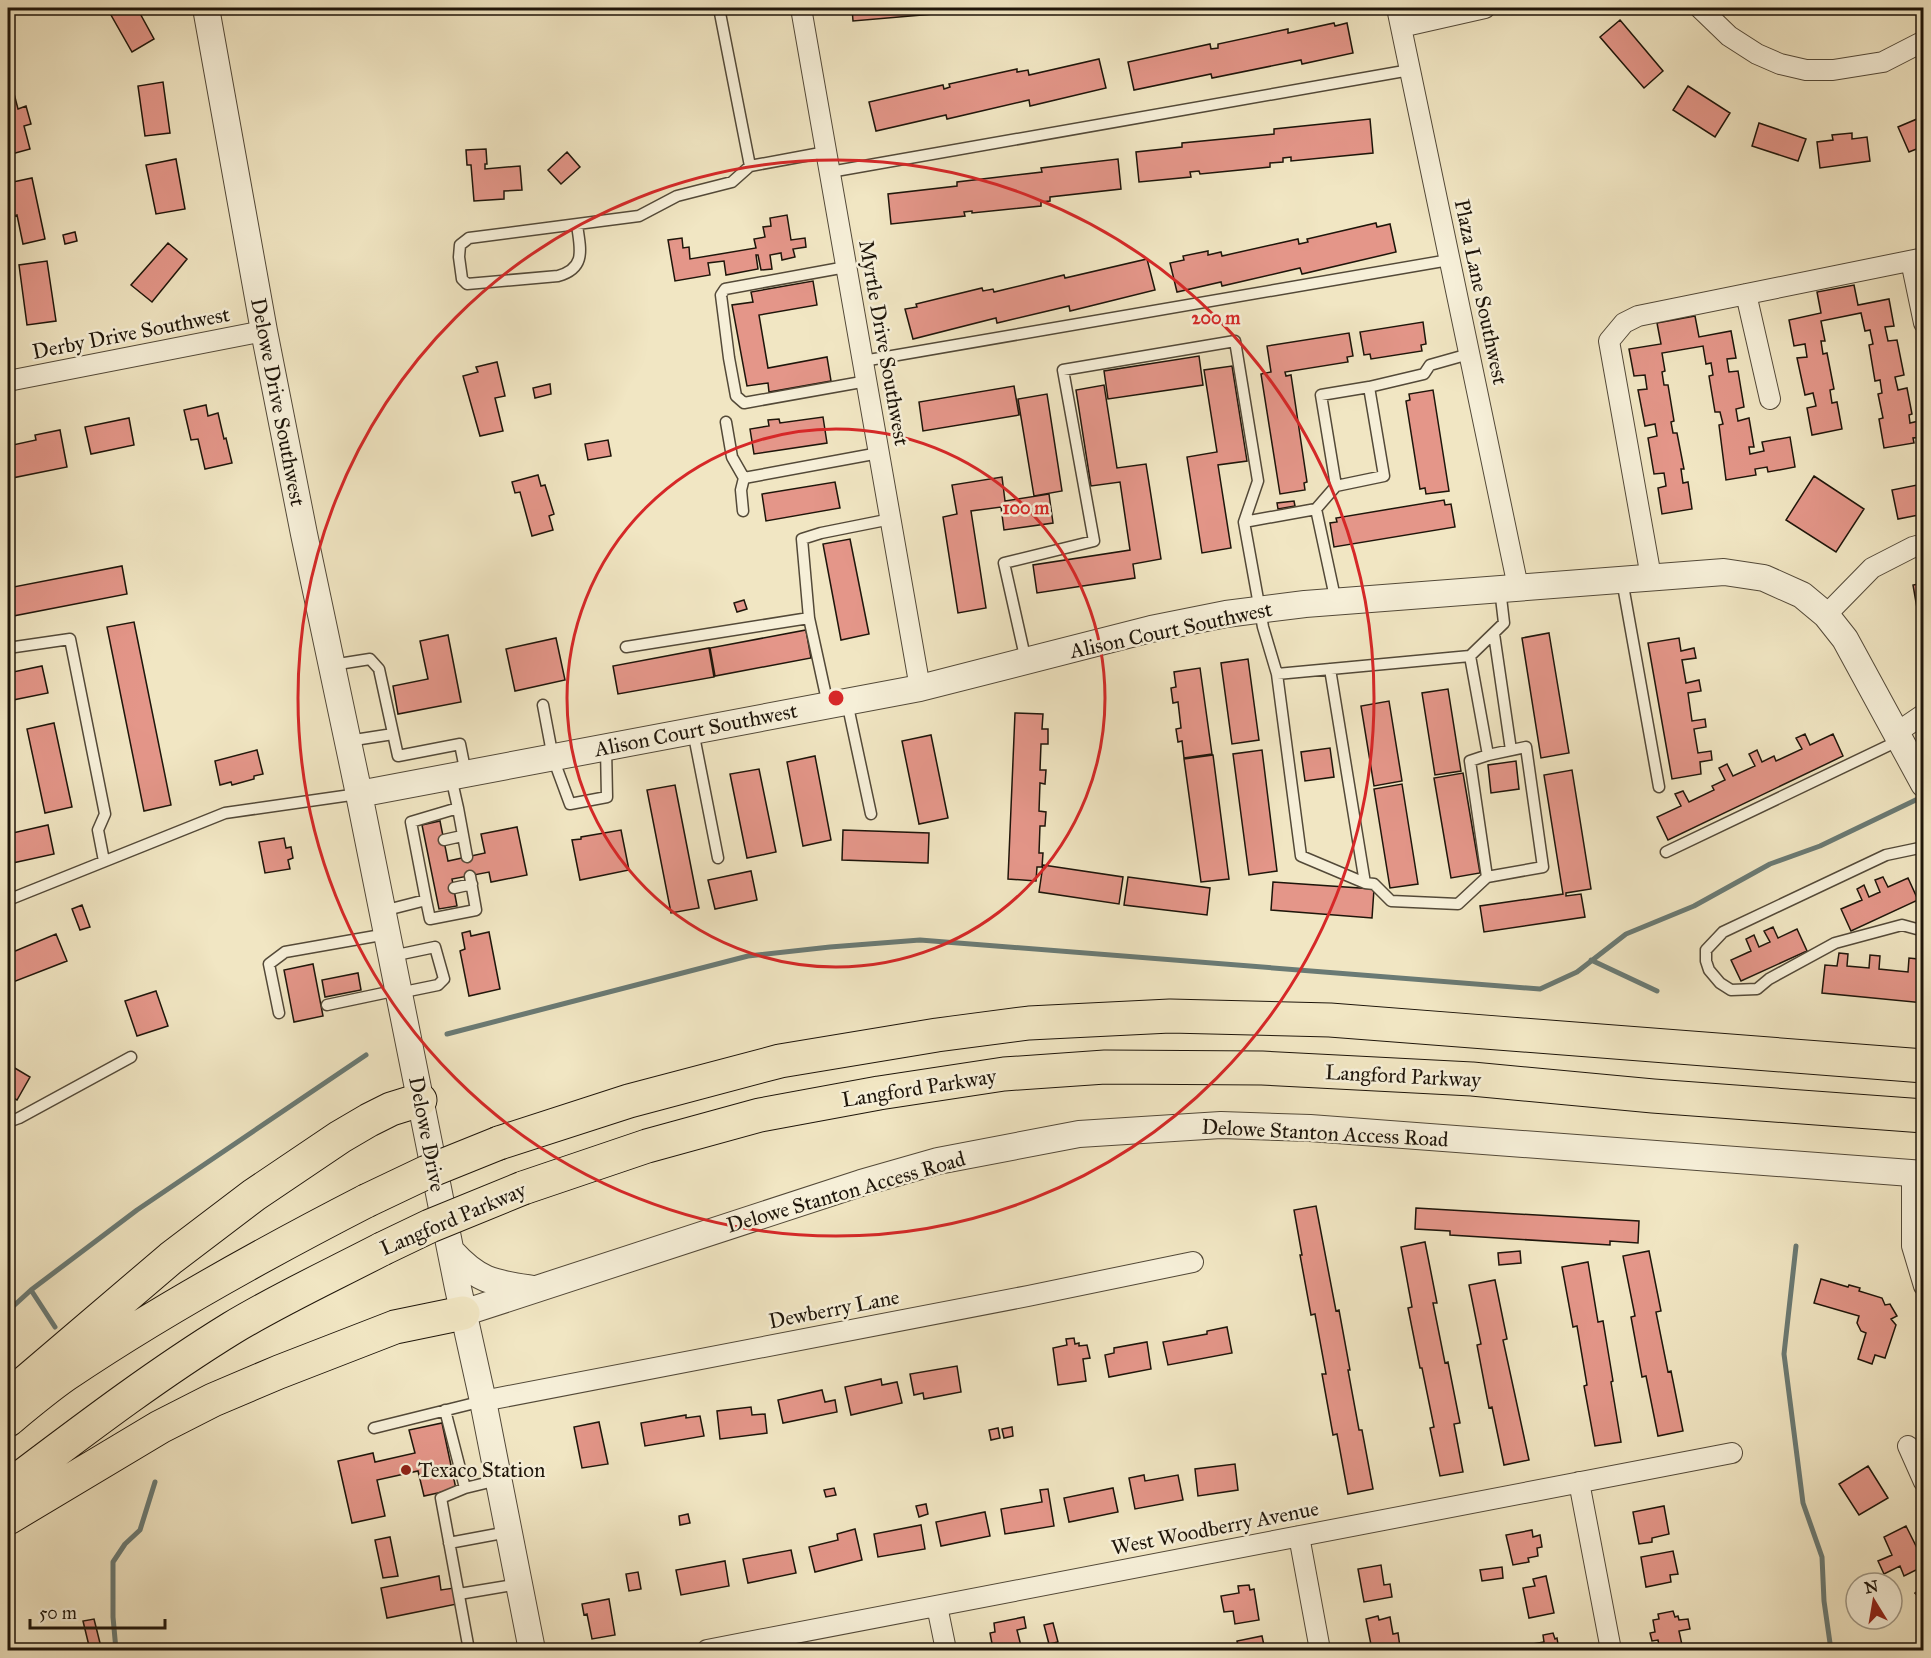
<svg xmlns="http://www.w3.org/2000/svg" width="1931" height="1658" font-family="'IM FELL Great Primer',serif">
<rect width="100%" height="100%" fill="#f1e6c3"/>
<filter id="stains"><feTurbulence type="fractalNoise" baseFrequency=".00333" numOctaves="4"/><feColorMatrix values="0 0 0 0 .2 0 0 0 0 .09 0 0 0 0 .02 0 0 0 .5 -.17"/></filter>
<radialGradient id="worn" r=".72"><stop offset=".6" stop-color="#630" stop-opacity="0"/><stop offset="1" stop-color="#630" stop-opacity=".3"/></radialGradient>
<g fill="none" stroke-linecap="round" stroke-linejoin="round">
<path stroke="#6a7a74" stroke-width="5" d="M1591,960L1657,991
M447,1034L748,956L830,947L920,940L1540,989L1577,972L1626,934L1694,906L1770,864L1820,846L1924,796
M1796,1246L1784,1354L1803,1503L1822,1557L1824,1601L1831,1650
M31,1290L55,1327
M8,1311L31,1290L137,1210L366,1055
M116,1650L113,1617V1562L125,1544L140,1530L155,1482"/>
</g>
<path fill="#e49689" stroke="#1e150a" stroke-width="1.5" d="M107,8H137L154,39L132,52Z
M852,8H945V13L853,21Z
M1620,20L1663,71L1644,88L1600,37Z
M1334,23L1335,26L1347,23L1353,53L1302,64L1301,60L1212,78L1211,74L1134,90L1128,62L1210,44L1211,49L1218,48V44L1288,29V33Z
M1099,59L1106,88L1030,106L1029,100L947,119L946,115L876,131L869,102L943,85L944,89L950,87L949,84L1017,69V72L1028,70L1029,75Z
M11,82L18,109L26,106L31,124L24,126L30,149L8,155V83Z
M163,82L170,133L145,136L138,86Z
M1688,86L1730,113L1715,137L1673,110Z
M1924,116V146L1909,152L1898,127Z
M1370,119L1373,153L1291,161V157L1283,158V162L1270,163V167L1200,174L1199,171L1190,172L1191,177L1139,182L1136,152L1182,147V143L1274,134V129Z
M1759,123L1806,139L1798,161L1752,146Z
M1852,133V139L1867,137L1870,161L1820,168L1817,142L1833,140L1832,135Z
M486,149L487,164H485V169L520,166L522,190L504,191V199L474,201L471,165H467L466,150Z
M567,152L580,167L561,184L548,170Z
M176,159L185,209L156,214L146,165Z
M1118,159L1121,189L1050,197V201L1041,202V206L972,213V211L964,212L965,216L891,224L888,194L957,186V182L1042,172L1041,168Z
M32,178L45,239L23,244L17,215L14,216L8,183Z
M787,215L791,240L805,238L806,247L793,249L795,257L782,260L781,253L770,255L772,269L761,270L758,255H756L758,269L726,275L724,261L708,263L710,275L675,281L668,240L682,238L683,248L689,247L690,259L756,248L754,239L765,237L763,227L771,226L770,218Z
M1376,223L1377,227L1390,224L1396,252L1302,274L1300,268L1222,286L1221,282L1177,292L1170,263L1184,260L1183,256L1208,251V255L1221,252L1222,256L1298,239L1299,244L1308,242L1307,239Z
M75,232L77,241L65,244L63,235Z
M168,243L187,259L152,302L131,285Z
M1147,259L1155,290L1070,311L1069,306L997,323L996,318L913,339L905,309L917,307L916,304L982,288L983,291L993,289L994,292L1064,275L1065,278Z
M47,261L56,321L27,325L19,265Z
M813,281L817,305L759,315L768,368L827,357L831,381L769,392L768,383L747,386L732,305L753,302L751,292Z
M1854,285L1858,305L1889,299L1894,326L1885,327L1888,341L1897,340L1904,375L1895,377L1898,390L1907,388L1912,414L1909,415L1910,423L1923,420L1921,410L1924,409V437L1913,438L1914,443L1884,448L1879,419L1883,418L1878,394L1882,393L1880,380L1875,381L1869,345L1873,344L1870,330L1865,331L1861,313L1821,321L1825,341H1821L1823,354L1827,353L1834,389L1830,390L1832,403L1837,402L1842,429L1812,435L1807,408L1816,406L1813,393L1805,395L1797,358L1807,357L1805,344L1794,346L1789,320L1821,313L1817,292Z
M1695,316L1699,337L1731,331L1736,358L1727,359L1729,372L1738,371L1744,407L1736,409L1738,421L1749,418L1754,447H1749L1750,454L1764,451L1762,442L1790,437L1795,467L1768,472L1767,467L1755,469L1756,475L1726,480L1719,425L1723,424L1720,412H1715L1709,376L1713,375L1711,363L1706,364L1703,346L1662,353L1665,371L1662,372L1664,385H1668L1674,421L1671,422L1673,433H1677L1684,469H1681L1683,483L1688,482L1692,509L1662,514L1658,488L1666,486L1664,473L1654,474L1648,438L1657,436L1655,424L1645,426L1638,390L1647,389L1645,375L1634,376L1629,349L1661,344L1657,323Z
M1423,322L1426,344L1421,345L1422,351L1371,359L1370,354L1364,355L1360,332Z
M1349,333L1353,356L1347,357L1348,362L1285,372L1286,376L1291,375L1307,482L1304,483L1305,490L1280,494L1261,374L1271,372L1267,346Z
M1199,356L1203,385L1108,399L1104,371Z
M497,362L505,396L495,398L503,431L480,436L463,376L478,372L476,367Z
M1232,366L1247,461L1218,465L1231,548L1202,553L1187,457L1217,452L1204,370Z
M550,384L551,394L535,398L533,388Z
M1104,385L1117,468L1146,464L1161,559L1133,564L1135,578L1037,593L1033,565L1130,550L1120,482L1091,486L1076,390Z
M1014,386L1019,415L923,431L919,402Z
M1433,390L1449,491L1426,494L1425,488L1420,489L1406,401L1410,400L1409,394Z
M1047,394L1062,491L1034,496L1018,399Z
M206,405L208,416L218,413L224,439L226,438L232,463L205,469L198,439L191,440L184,410Z
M823,417L827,443L754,454L750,429L769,426L768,420L779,419L780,423Z
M129,418L134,445L91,454L85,427Z
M60,430L67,467L12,478L8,458V446L36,440L35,435Z
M608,440L611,456L588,460L585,444Z
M538,475L541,486L545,485L554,514L549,516L553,530L532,536L520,492L515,493L512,482Z
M1814,476L1864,509L1836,552L1786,520Z
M1002,477L1005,501L1049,494L1053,523L1004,530L1001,507L971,511L986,608L958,613L943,517L957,514L952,485Z
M835,482L840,508L766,521L762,494Z
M1922,484L1924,489V514L1898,519L1892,490Z
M1444,500L1445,505L1451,504L1455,527L1334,547L1330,523L1337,522L1336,518Z
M1294,501L1295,506L1278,509L1277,503Z
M850,539L869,634L841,640L823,544Z
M122,566L127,594L8,617V588Z
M1924,583V613L1918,614L1913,585Z
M744,600L747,609L737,612L734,603Z
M134,622L171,805L144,811L107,627Z
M806,630L811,658L715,676L710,648Z
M1549,633L1569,753L1541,758L1522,638Z
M448,635L461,702L398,714L393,686L428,679L420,641Z
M556,638L565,680L515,691L506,649Z
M1679,638L1681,651L1694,648L1696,658L1682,660L1686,683L1699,680L1701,691L1688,693L1692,721L1705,719L1706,727L1694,729L1698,753L1711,751L1712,760L1700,762L1701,774L1672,779L1648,643Z
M709,648L714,677L618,694L613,666Z
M1248,659L1259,740L1232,744L1221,663Z
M42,666L48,693L8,701V673Z
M1200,668L1212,754L1184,758L1182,741L1178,742L1176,729L1181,728L1178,702L1173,703L1171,688L1176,687L1174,672Z
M1448,689L1461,771L1435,775L1422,693Z
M1389,701L1402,781L1374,786L1361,706Z
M1015,713L1043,714L1042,729H1048V744H1041L1040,770H1046L1045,784L1040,783L1039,811L1046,812L1045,826H1040L1039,853H1043L1042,867H1037L1036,881L1008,879Z
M54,723L72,807L45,813L27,729Z
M1805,734L1810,745L1833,734L1843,756L1668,840L1657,817L1681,806L1675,794L1683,791L1689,802L1714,790L1712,786L1725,780L1719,768L1727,764L1733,776L1755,766L1749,754L1757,750L1762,762L1774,756L1776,761L1802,749L1796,738Z
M931,735L948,818L919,824L902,741Z
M1330,748L1334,777L1305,781L1301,752Z
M257,750L263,774L254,776V779L232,785L231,782L220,785L215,761Z
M1262,750L1277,871L1249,875L1233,754Z
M1213,755L1229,879L1201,882L1184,759Z
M815,756L831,840L803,846L787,762Z
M1516,761L1519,789L1491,793L1488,765Z
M759,769L776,852L747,858L730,774Z
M1572,770L1591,889L1566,893V896L1581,894L1585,917L1484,932L1480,906L1563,894L1544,775Z
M1463,773L1480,873L1451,878L1434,778Z
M1402,784L1418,884L1390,888L1374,789Z
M675,785L699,908L671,913L647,790Z
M440,821L448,861L485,853L481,834L517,827L527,875L491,882L489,872L452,879L457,906L439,909L422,825Z
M48,825L54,854L8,864V834Z
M621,830L629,870L580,880L572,840L581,839V837Z
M843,830L929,833L928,863L842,860Z
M284,838L286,848L291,847L293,858L288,860L290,869L265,873L259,842Z
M1043,865L1123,877L1119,904L1039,892Z
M751,871L757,900L715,909L708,880Z
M1128,877L1210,888L1207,915L1124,905Z
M1883,877L1888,887L1908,878L1918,900L1851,931L1841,909L1862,900L1857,889L1864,885L1869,897L1880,892L1875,880Z
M1273,882L1374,889L1372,918L1271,910Z
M82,905L90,927L80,930L72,909Z
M1773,927L1778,938L1797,929L1807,951L1741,981L1731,960L1751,951L1746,939L1754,935L1759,947L1770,942L1764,931Z
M470,931L471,936L489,932L500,989L469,996L460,951L465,949L462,933Z
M56,934L67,961L8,984V954Z
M1839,953L1848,954L1847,966L1869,968L1870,955L1880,956L1879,969L1908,972L1909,958L1918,959L1917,972H1924V1003L1822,993L1825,965L1837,966Z
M313,964L323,1016L294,1022L284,970Z
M358,973L361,990L325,997L322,980Z
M156,991L168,1026L137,1036L125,1001Z
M8,1064L30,1077L17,1100L8,1095Z
M1316,1206L1336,1311L1339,1310L1350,1370H1348L1359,1430H1362L1373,1489L1348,1494L1337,1434L1333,1435L1322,1374H1326L1315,1314L1311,1315L1300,1255H1302L1294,1210Z
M1416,1208L1639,1221L1638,1243L1610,1241V1245L1450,1235V1231L1415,1229Z
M1425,1242L1437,1303H1433L1445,1363L1448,1362L1460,1423L1454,1424L1463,1472L1440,1476L1430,1428L1434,1427L1422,1368H1420L1408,1308L1412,1307L1401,1247Z
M1520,1251L1521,1263L1499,1265L1498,1253Z
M1649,1251L1661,1311L1656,1312L1668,1372L1671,1371L1683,1431L1658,1436L1646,1376L1642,1377L1631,1317L1635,1316L1623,1256Z
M1588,1262L1598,1322L1603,1321L1613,1381L1611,1382L1621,1442L1595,1446L1584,1386L1587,1385L1577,1326L1573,1327L1562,1267Z
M1821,1279L1848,1287L1849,1285L1860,1288L1859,1291L1882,1298L1885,1305L1890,1304L1897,1316L1891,1319L1896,1325L1885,1358L1875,1355L1872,1364L1858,1359L1866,1333L1861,1331L1857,1323L1859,1316L1814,1303Z
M1495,1280L1507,1339L1503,1340L1529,1460L1504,1465L1492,1407L1489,1408L1477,1345L1481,1344L1469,1285Z
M1227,1327L1232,1353L1168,1365L1163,1342L1207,1334V1331Z
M1074,1338L1075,1344L1079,1343V1346L1087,1345L1090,1358L1083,1359L1086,1381L1058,1385L1053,1348L1067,1345L1066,1339Z
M1147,1342L1151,1369L1109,1377L1105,1355L1114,1353V1348Z
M957,1366L961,1392L924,1399L923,1393L914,1395L910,1374Z
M881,1379L882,1385L897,1382L902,1403L851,1415L845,1387Z
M822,1390L825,1402L835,1400L837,1412L783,1423L778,1400Z
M751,1407L752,1415L765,1414L767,1433L720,1439L717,1411Z
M686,1415V1418L700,1416L704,1436L645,1446L641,1423Z
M599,1422L608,1464L582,1468L574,1427Z
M442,1423L456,1489L424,1496L418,1471L377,1480L385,1516L352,1523L338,1461L373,1453L375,1462L415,1453L409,1430Z
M1012,1427L1013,1436L1004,1438L1002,1429Z
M998,1428L1000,1438L991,1440L989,1430Z
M1235,1464L1238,1490L1198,1496L1195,1469Z
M1868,1466L1888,1498L1859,1515L1839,1484Z
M1144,1475L1145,1481L1178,1475L1183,1500L1135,1509L1129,1478Z
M834,1488L836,1495L826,1497L824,1490Z
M1113,1488L1118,1512L1069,1522L1064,1498Z
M1048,1489L1054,1526L1005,1534L1001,1509L1042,1502L1040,1490Z
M926,1504L928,1514L919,1517L916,1506Z
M1664,1506L1669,1534L1652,1538V1542L1639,1544L1633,1512Z
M985,1512L990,1536L941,1546L936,1522Z
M688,1514L690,1523L680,1525L679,1516Z
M921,1525L925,1549L878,1557L874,1534Z
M1906,1526L1924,1562V1566L1904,1576L1900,1566L1884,1574L1878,1561L1892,1555L1884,1537Z
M855,1529L862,1560L815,1572L809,1547L838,1540L837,1534Z
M1532,1530L1533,1537L1540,1535L1542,1547L1537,1548L1538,1556L1528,1558L1529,1562L1513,1565L1506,1535Z
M390,1537L398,1576L383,1578L375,1540Z
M791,1550L796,1573L748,1583L743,1559Z
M1673,1551L1678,1574L1670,1575L1671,1582L1646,1587L1641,1557Z
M725,1561L729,1586L681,1595L676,1570Z
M1381,1565L1384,1585L1390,1584L1392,1597L1364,1602L1358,1569Z
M1502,1567L1503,1578L1482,1581L1480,1570Z
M638,1572L641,1589L629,1591L626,1574Z
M439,1576L441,1590L454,1588L457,1604L387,1618L381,1588Z
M1546,1576L1554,1613L1529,1618L1523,1588L1535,1586L1533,1579Z
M1249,1585L1250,1590L1254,1589L1259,1620L1235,1624L1233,1611L1224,1612L1221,1596L1239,1593L1238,1586Z
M1924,1586V1603L1915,1593Z
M609,1599L615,1635L592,1639L587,1614L584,1615L582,1604Z
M1673,1611L1675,1617L1678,1616L1679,1620L1688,1619L1690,1629L1679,1631L1682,1645L1660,1650L1658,1640L1652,1641L1650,1633L1655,1632L1653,1620L1659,1619L1658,1614Z
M1378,1616L1379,1620L1390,1617L1393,1634L1398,1633L1400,1647L1372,1650L1366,1619Z
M1024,1617L1026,1628L1017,1630L1022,1650H1000L999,1648L993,1649L990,1633L995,1632L994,1623Z
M94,1619L101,1647L90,1650L83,1621Z
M1053,1623L1058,1642L1049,1644L1044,1625Z
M1553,1633L1555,1639L1557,1638L1559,1650H1534L1532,1644L1544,1642L1543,1635Z
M1262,1636L1265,1650H1239L1237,1641Z
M886,1644L887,1650H868L867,1648Z"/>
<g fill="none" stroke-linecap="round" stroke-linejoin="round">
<g stroke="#534938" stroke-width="13">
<path id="service" d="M719,8L750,166
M830,172L1410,70
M577,225C580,248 587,268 558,276L467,284L462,279L459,257L460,245L469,238L639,216L677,196L732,182L750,166L826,152
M846,267L725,289L721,295L729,358L736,396L744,403L867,381
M863,361L1449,260
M726,422L732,457L744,478L879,453
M1336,486L1321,395L1369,387
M1316,509L1336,602
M743,511L741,490L744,478
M1244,522L1316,509L1336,486L1384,476L1369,387L1424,374L1430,365L1469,354
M1622,580L1659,787
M1494,634L1511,750
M626,647L809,618
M8,648L70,639L105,814L98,830L104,861
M1470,656L1488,755
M1026,661L1004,563L1094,541L1063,370L1235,341L1258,481L1244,522L1263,627L1277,674L1301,856L1365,883L1374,884L1391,901L1458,904L1487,877L1470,761L1488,755L1526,747L1543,867L1487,877
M332,665L370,659L379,669L398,756L460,744L466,774
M1330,669L1365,883
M1277,674L1470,656L1504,623L1500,589
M847,702L871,814
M543,705L553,758L570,804L607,797L606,748
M828,705L809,618L802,539L821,533L891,519
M693,731L718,858
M348,741L393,734
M458,808L467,857
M444,840L462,836
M1924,847L1886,855L1723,932L1706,950V961L1709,970L1720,983L1731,990L1757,989L1769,979L1835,943L1902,925L1924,931
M1666,852L1900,740
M454,888L472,884
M8,900L225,813L358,794
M426,900L430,919L476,910L470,876
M383,911L426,900L411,822L458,808L451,777
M392,956L435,947L444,979L438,985L399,993
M327,1005L398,990
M279,1013L269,964L285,952L387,934
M8,1122L19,1118L131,1057
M445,1410L465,1488L498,1480
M374,1428L483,1401
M465,1488L441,1498L469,1650
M449,1543L508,1532
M459,1594L519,1584"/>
</g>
<g stroke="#534938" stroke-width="22">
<path id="minor" d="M801,8L920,688
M1397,8L1518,587
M1700,8L1729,36L1757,54L1780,64L1806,70H1833L1883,62L1924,41
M1401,27L1485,8
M1911,261L1924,323
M1746,294L1770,399
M8,381L264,331
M1651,577L1609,341L1624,323L1638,316L1924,258
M1826,615L1872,568L1913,547L1924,544
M1896,733L1924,714
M1912,1172V1246L1924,1286
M483,1401L1028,1296L1193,1262
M1908,1446L1924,1482
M1579,1482L1611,1650
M1299,1536L1320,1650
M937,1606L946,1650
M707,1650L1732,1453"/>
</g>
<g stroke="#534938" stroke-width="28">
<path id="tertiary" d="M206,8L264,331L304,534L359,794L458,1288L483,1401L532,1650
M359,794L920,688L1151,629L1226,614L1305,604L1724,572L1764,578L1802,595L1826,615L1845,639L1924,784
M451,1251C479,1282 494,1283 533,1289
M463,1313L861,1183L938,1161L1079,1134L1221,1125L1310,1128L1924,1174"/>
</g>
<g stroke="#1e150a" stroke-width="35">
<path id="motorway" d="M499,1143L629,1101L780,1061L937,1035L1029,1023L1170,1016L1330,1020L1924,1066
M523,1188L647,1146L760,1115L879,1093L1004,1074L1105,1067L1262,1068L1472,1079L1653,1096L1924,1116
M8,1397L171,1258L254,1195L340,1137L369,1120L391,1109L420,1100
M8,1420C26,1405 45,1389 65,1375C161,1310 263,1254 366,1201
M8,1487C81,1432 154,1376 232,1328C280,1299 332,1275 382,1249
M8,1518L160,1427L213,1400L279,1372L395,1327L463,1313"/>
</g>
<use href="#service" stroke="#f6efd8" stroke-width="10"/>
<use href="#minor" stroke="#f6efd8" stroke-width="20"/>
<use href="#tertiary" stroke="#f6efd8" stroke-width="26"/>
<use href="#motorway" stroke="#f1e6c3" stroke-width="33"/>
<g stroke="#1e150a" stroke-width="35" stroke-linecap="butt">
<path id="motorway-bridge" d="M366,1201L427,1172L499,1143
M382,1249L430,1226L523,1188"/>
</g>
<use href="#motorway-bridge" stroke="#f1e6c3" stroke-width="33"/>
</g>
<g fill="none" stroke="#d62828" stroke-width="3">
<circle cx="836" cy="698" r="269"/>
<circle cx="836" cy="698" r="538"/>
</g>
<circle fill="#8f2418" stroke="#f6efd8" stroke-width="2" cx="406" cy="1470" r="6"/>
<g text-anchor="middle" stroke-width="5" stroke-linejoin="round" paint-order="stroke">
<g font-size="21" fill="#1e150a" stroke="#f6efd8">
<text transform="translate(1481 292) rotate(78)" y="7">Plaza Lane Southwest</text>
<text transform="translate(131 333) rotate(-11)" y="7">Derby Drive Southwest</text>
<text transform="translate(884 343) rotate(80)" y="7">Myrtle Drive Southwest</text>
<text transform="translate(278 402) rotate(79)" y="7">Delowe Drive Southwest</text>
<text transform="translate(1171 630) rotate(-12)" y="7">Alison Court Southwest</text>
<text transform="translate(696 730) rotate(-11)" y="7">Alison Court Southwest</text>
<text transform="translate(1403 1076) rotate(3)" y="7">Langford Parkway</text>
<text transform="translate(919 1088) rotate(-9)" y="7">Langford Parkway</text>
<text transform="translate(1325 1133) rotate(3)" y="7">Delowe Stanton Access Road</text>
<text transform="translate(427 1134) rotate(79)" y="7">Delowe Drive</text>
<text transform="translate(846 1192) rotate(-16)" y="7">Delowe Stanton Access Road</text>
<text transform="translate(453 1219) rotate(-23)" y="7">Langford Parkway</text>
<text transform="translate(834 1309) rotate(-11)" y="7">Dewberry Lane</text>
<text transform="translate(1215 1528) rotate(-11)" y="7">West Woodberry Avenue</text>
</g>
<g font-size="21" fill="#1e150a" stroke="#f6efd8" text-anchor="start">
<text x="418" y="1477">Texaco Station</text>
</g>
</g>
<circle cx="836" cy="698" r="9" fill="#d62828" stroke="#f6efd8" stroke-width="3"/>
<g font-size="18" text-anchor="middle" font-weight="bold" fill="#d62828" stroke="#f6efd8" stroke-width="5" stroke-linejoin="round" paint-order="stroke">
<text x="1216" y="324">200 m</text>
<text x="1026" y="514">100 m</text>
</g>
<rect width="1931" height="1658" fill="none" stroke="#f1e6c3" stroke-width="30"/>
<rect x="9" y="9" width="1913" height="1640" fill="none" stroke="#1e150a" stroke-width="3"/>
<rect x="15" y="15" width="1901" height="1628" fill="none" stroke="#1e150a" stroke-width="1.5"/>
<g transform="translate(1874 1601) rotate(349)"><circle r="28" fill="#f6efd8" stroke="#a09886" stroke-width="1.5"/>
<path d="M0-4.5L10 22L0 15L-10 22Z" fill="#8f2418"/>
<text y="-9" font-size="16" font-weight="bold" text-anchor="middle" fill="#1e150a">N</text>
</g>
<path d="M30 1619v9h135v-9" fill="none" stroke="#1e150a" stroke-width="3"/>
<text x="39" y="1619" font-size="18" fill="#1e150a" stroke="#f6efd8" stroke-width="4.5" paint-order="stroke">50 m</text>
<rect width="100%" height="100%" filter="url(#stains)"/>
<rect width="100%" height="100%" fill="url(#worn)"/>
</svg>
